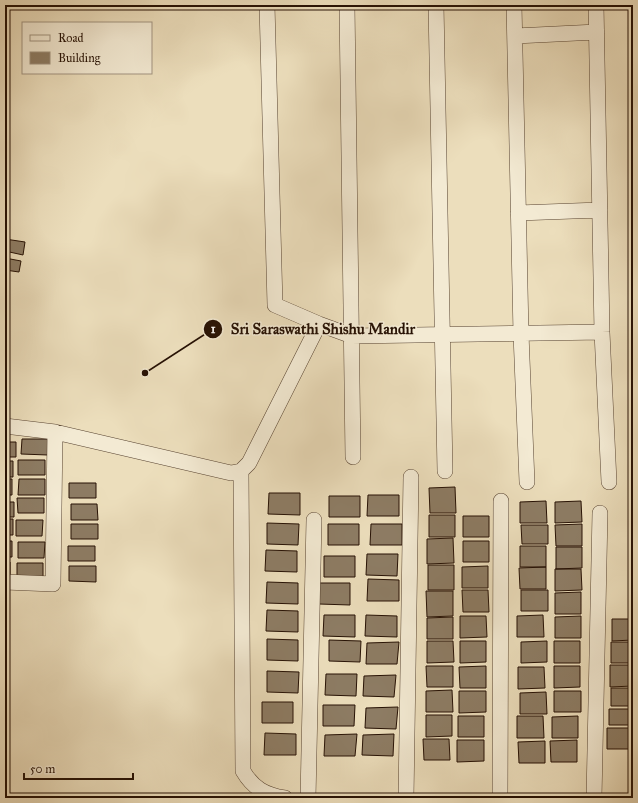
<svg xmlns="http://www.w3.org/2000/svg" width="638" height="803" font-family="'IM FELL Great Primer',serif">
<rect width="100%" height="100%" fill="#ecdebc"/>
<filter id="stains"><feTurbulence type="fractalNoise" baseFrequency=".005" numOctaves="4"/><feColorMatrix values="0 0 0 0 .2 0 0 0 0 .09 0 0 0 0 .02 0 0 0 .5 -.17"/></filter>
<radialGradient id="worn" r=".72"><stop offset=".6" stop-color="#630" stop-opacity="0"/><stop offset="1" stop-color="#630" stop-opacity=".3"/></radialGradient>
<path fill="#8d7c64" stroke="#261104" d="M5,239L25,242L23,255L5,251Z
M5,258L21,261L19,272L5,270Z
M22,439H48V455L21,454Z
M5,442H16V457H5Z
M18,460H45V475H18Z
M5,461H13V477H5Z
M5,479H12V495H5Z
M19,479H45V495H18Z
M69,483H96V498H69Z
M455,487L456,513H430L429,488Z
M269,493H300V515L268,514Z
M368,495H399V516H367Z
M329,496H360V517H329Z
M17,498H44V513H18Z
M546,501L547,523H520V502Z
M581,501L582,522L555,523V502Z
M5,502H14V517H5Z
M71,504H97L98,520H71Z
M429,515H455V537H429Z
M463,516H489V537H463Z
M5,519H13V535H5Z
M16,520H43L42,536H16Z
M267,523L299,524L298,545L267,544Z
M71,524H98V539H71Z
M328,524H359V545H328Z
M371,524H402V545H370Z
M582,524V546H556L555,525Z
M521,525H548V544H522Z
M453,538L454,563L427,564V539Z
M5,541H12V557H5Z
M463,541H489V562H463Z
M18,542H45L44,558H18Z
M68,546H95V561H68Z
M520,546H546V567H520Z
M556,547H582V568L556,569Z
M266,550L297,551V572L265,571Z
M367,554H398L397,576L366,575Z
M324,556H355V577H324Z
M5,562H10V577H5Z
M17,563H43V578H17Z
M428,565H454V590H428Z
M69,566H96V582L69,581Z
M488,566V588H462V567Z
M546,567V589H520L519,568Z
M555,569H581L582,590L555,591Z
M368,579L399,580V601H367Z
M267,582L298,583V604L266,603Z
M319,583H350V605L319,604Z
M462,590H488L489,612H463Z
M521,590H548V611H521Z
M426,591H453V616L427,617Z
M581,592V614H555V593Z
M267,610L298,611V632L266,631Z
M324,615H355V637L323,636Z
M366,615L397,616V637L365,636Z
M543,615L544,637H517V616Z
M460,616H486L487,637L460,638Z
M581,616V638H555V617Z
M453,617V639H427V618Z
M612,619H633V640L612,641Z
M267,639L298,640V661L267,660Z
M329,640L361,641L360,662L329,661Z
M427,641H453L454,662L427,663Z
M460,641H486V662L460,663Z
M547,641V662L521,663V642Z
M554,641H580V663H554Z
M399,642L397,664H366L367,643Z
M611,642H633V663H611Z
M610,665H633V686L610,687Z
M426,666H453V687H427Z
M486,666V688H460L459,667Z
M554,666H580V687L554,688Z
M518,667H544L545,688L518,689Z
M267,671L299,672L298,693L267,692Z
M326,674H357L356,696L325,695Z
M396,675L394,697L363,696L364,676Z
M611,688H633V706H611Z
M452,690L453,712H426V691Z
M459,691H486V712L459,713Z
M554,691H581V712H554Z
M546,692L547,714H520V693Z
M262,702H293V723H262Z
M323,705H355L354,726H323Z
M398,707L396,729L365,728L366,708Z
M609,709H633V725H609Z
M426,715H452V736L426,737Z
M458,716H484V737H458Z
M517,716H543L544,738H517Z
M578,716V738H552V717Z
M607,728H633V749H607Z
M265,733L296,734V755H264Z
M357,734L355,756H324L325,735Z
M394,734L393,756L362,755L363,735Z
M423,739H449L450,760H424Z
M457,740H484V761L457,762Z
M577,740V762H551L550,741Z
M545,741V763H519L518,742Z"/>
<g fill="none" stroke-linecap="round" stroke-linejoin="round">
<g stroke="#584432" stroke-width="16">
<path id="minor" d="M267,5L275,305L319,324
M347,5L353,457
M436,5L445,471
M514,5L521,334L527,482
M596,5L602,332L609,482
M515,36L597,32
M518,213L600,210
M5,426L55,432L231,473L241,471L249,463L319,324L352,336L602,332
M241,471L243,771C253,788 265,795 285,798
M5,582L53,584L55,432
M308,798L314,520
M406,798L411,477
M500,798L501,501
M594,798L600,513"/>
</g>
<use href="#minor" stroke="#f3ead3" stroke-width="15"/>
</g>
<path fill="none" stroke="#261104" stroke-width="1.5" d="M145 373L213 329"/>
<g fill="#261104" stroke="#f3ead3" stroke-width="1.5">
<circle cx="145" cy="373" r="4"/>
<circle cx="213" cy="329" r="10"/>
</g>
<g font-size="12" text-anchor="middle" font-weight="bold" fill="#fff">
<text x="213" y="333">1</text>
</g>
<g font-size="15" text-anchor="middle" font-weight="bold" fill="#261104" stroke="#f3ead3" stroke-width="3" stroke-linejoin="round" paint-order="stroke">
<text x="323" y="334">Sri Saraswathi Shishu Mandir</text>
</g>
<rect width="638" height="803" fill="none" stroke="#ecdebc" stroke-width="20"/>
<rect x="6" y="6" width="626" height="791" fill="none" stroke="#261104" stroke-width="2"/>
<rect x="10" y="10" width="618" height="783" fill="none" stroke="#261104"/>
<rect x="22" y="22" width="130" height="52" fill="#f3ead3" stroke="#a19380"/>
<rect x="30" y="35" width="20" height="6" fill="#f3ead3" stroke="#a19380"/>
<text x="58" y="42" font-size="12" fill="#261104">Road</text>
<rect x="30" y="52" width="20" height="12" fill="#8d7c64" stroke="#a19380"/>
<text x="58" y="62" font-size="12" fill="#261104">Building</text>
<path d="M24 773v6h109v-6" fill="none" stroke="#261104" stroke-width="2"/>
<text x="30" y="773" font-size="12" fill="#261104" stroke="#f3ead3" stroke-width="3" paint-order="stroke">50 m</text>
<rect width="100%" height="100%" filter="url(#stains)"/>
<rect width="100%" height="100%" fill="url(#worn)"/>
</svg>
